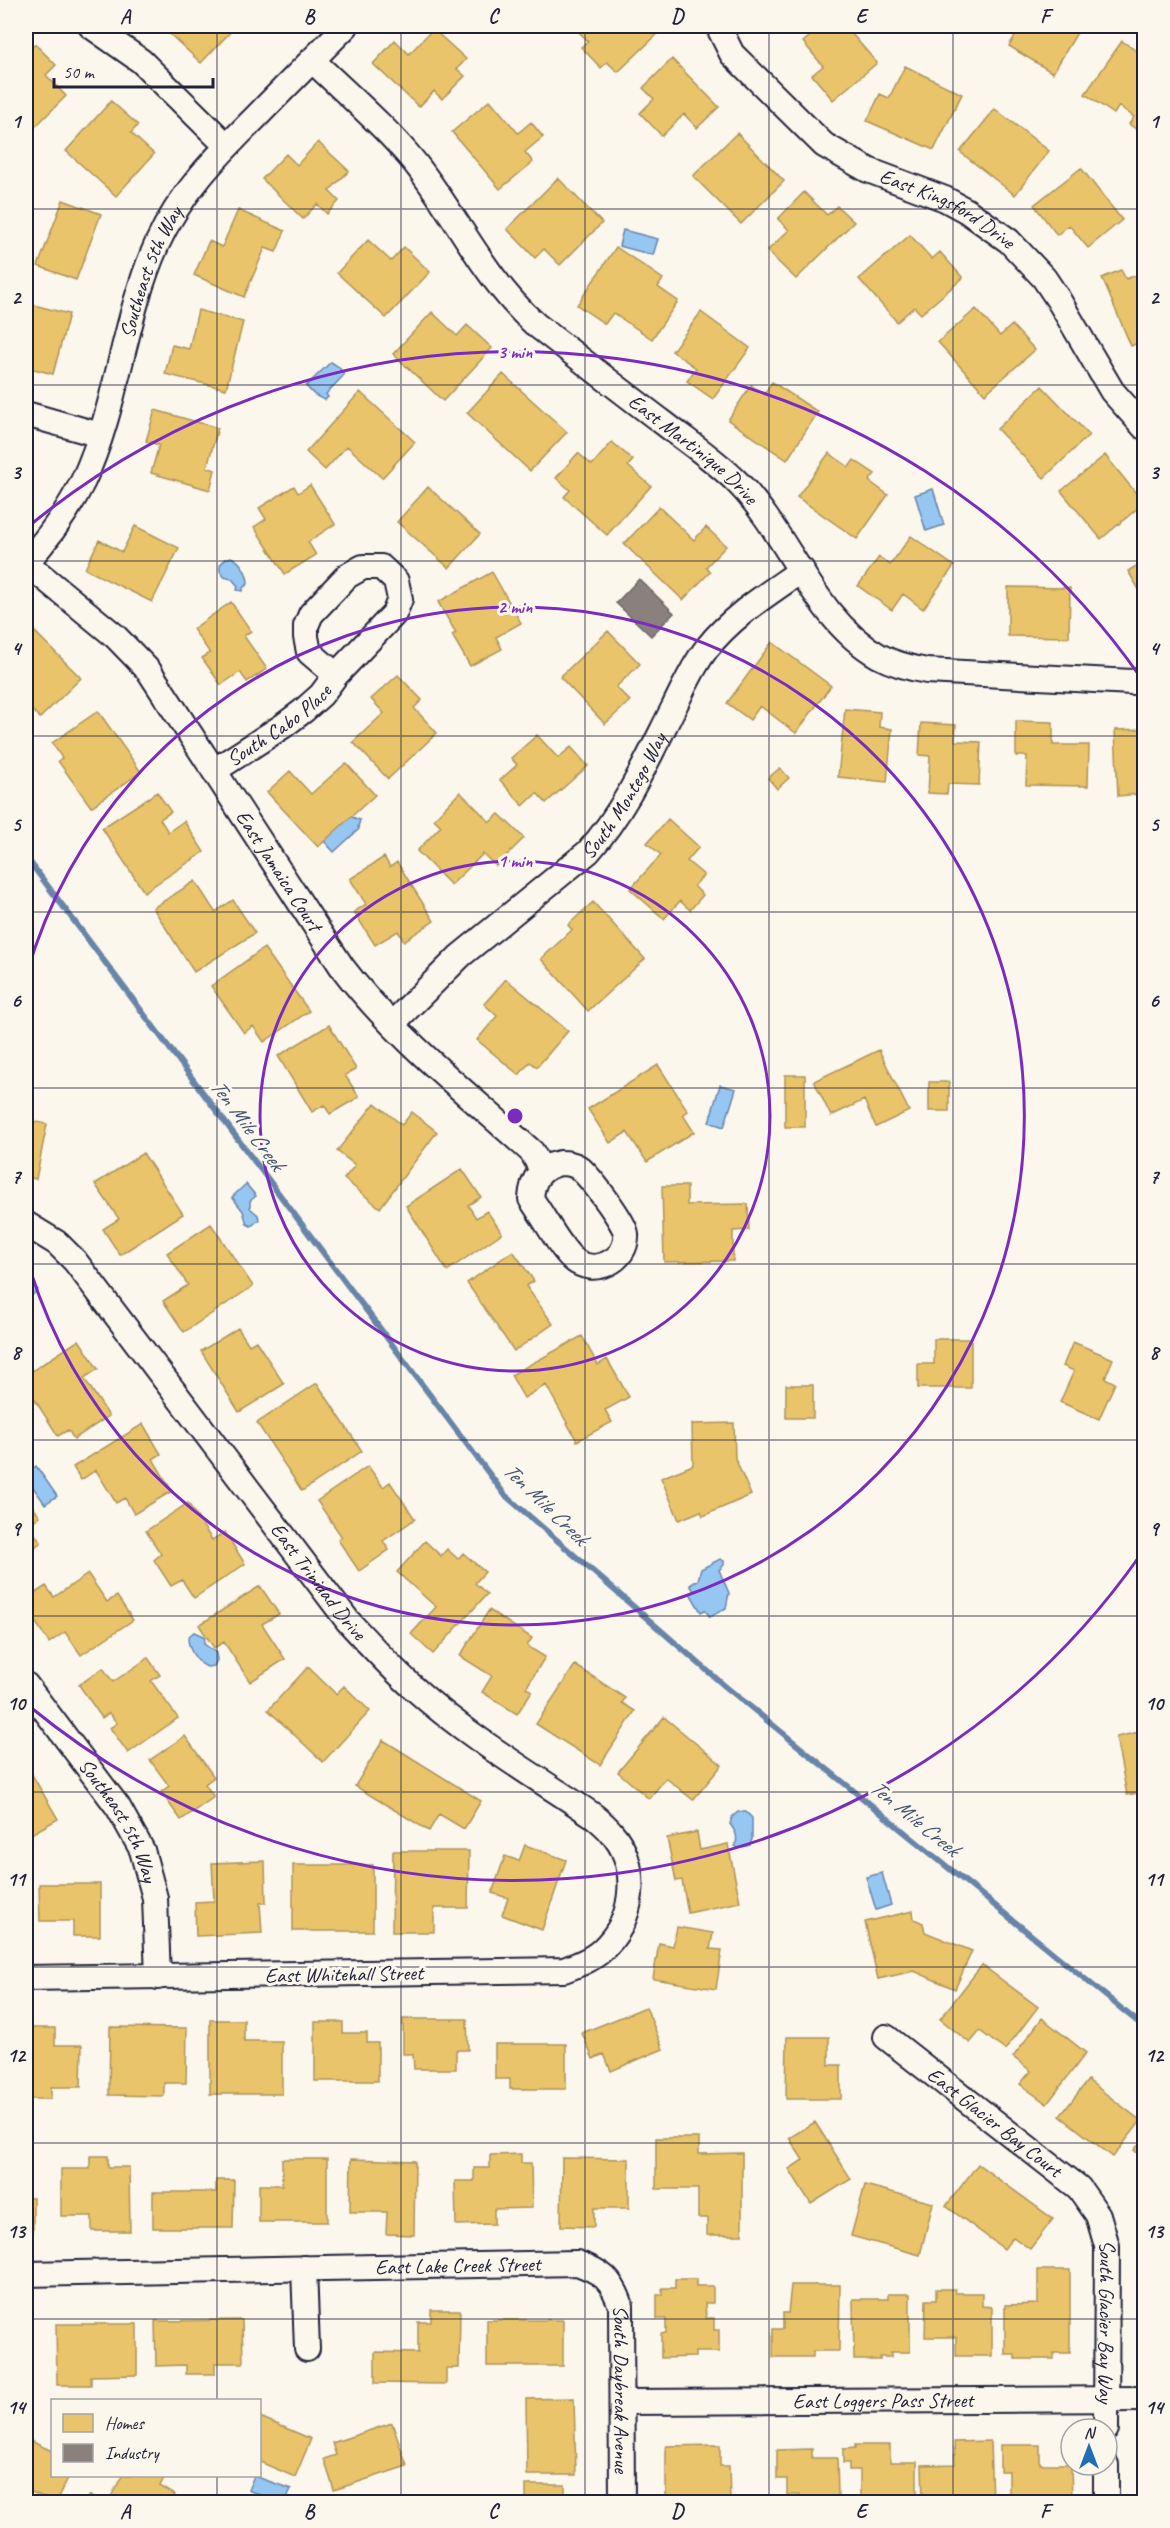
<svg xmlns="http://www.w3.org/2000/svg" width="1170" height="2528" font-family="Caveat,sans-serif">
<rect width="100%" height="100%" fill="#fbf7ec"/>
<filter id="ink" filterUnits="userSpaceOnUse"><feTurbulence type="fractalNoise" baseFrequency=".0167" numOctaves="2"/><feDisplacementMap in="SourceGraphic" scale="12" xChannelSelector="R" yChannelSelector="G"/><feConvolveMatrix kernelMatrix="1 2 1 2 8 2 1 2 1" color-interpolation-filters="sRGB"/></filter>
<g filter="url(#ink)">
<path fill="#96c7f2" stroke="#6885a9" stroke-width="1.5" d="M623,230L658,239L653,255L619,246Z
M331,362L339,367L344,375L326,394L328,397L325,400C314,395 316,397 306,386Z
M933,489L944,525L926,531L915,495Z
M231,557C241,561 248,574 248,584L243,588V591L237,590L238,586L232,579L224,577L220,571V565L225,559Z
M349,816L360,820L358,827L359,829L334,852L323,840Z
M720,1085L736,1089L724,1127L709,1122Z
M246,1184L256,1196L250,1201V1208L258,1215L259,1220L251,1226L247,1224L243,1211L232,1197Z
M29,1280L38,1290L26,1301V1284Z
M36,1466L57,1496L45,1504L26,1477V1474Z
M720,1559L724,1561V1565L719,1570L729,1593L726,1608L710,1617L705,1610L701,1612L690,1593L694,1591L690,1585L698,1580L701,1569Z
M194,1632L205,1637L204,1644L216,1653L217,1660L214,1666L207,1667C196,1662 188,1649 188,1637Z
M738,1812H746L752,1818V1839L750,1845L738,1848L735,1846C739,1837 735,1831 730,1824L732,1817Z
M882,1873L891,1905L876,1910L866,1877Z
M254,2476L291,2489L285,2502H277L248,2490Z"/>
<path fill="#e9c46a" stroke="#ad935c" stroke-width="1.5" d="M161,26H236L201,63Z
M573,26H666L618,72L607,62L601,68L581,47L588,41Z
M822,26H845L877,63L833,100L812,75L823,66L803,42Z
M1021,26H1081L1053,73L1009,46Z
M433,29L466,59L457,69L465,76L442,99L434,91L419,107L373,64L395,40L409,54Z
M1122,41L1144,56V135L1129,124L1134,117L1119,106L1114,114L1085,94Z
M35,44L56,65L46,75L66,96L30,132L26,127V53Z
M672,59L719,107L697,128L684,114L662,136L640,113L654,99L643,88Z
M905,66L962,94L934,150L867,121L880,94L889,98Z
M490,100L518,133L531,122L543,137L525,152L533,162L500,189L452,132Z
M111,101L138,125L131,133L154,154L116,196L66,151Z
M995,109L1049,151L1015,195L960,152Z
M737,133L784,181L741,224L693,176Z
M318,142L349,171L329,191L339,201L327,214L317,204L303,219L262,179L286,154L297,165Z
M1081,168L1122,220L1088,248L1069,225L1057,235L1034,205Z
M558,178L602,223L560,265L544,249L535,258L507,229Z
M804,192L827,215L837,206L854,222L796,279L767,251L789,230L778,219Z
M63,200L101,214L76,280L38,266Z
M238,210L285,231L276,252L265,248L244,297L194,275L209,241L222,247Z
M910,235L932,259L940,252L963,278L921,314L914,307L897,322L859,279Z
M368,240L391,261L404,247L430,272L386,318L337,273Z
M616,247L663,279L658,287L678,301L652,339L613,313L605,324L577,305Z
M1121,270L1126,279L1144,272V340L1131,346L1102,278Z
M26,303L69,314L53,374L26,367Z
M976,309L1000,336L1012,325L1035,350L985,394L938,342Z
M198,310L243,322L226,389L165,374L172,345L189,349Z
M432,312L457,336L467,325L492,348L443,401L393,354Z
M701,312L750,348L713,399L687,381L696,368L672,351Z
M503,374L567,432L530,471L467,413Z
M772,382L818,412L787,460L728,420L751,385L764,394Z
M1042,386L1089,435L1044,478L997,429Z
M360,392L415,442L382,478L347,446L325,470L306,452Z
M155,410L218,428L207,467L215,470L210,490L151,473L159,445L146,441Z
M612,442L633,460L628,466L651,486L607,535L564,497L570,490L556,478L578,453L592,465Z
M829,453L849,467L854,460L875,474L869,481L888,495L857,539L797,497Z
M1105,455L1144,503L1101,539L1061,491Z
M310,485L335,524L308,542L316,555L285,574L254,527L266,519L259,508L294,486L298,493Z
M428,487L480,534L449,568L397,522Z
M659,507L694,540L706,527L726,546L706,567L710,572L683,600L624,544Z
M135,526L179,548L152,602L85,569L99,540L122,552Z
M911,536L954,566L923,609L903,594L892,610L858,586L879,557L890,565Z
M1144,561V598L1128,571Z
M492,572L521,623L496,637L502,649L470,666L452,635L456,633L438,602Z
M1008,587L1070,588L1069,637L1008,636Z
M231,602L251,631L244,636L267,669L247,682L240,672L221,685L202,658L210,653L193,629Z
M27,624L81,678L40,718L26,704Z
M608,631L640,664L616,687L630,701L605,724L560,677Z
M772,642L831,686L796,733L760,706L750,720L727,703Z
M398,675L422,700L414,708L437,733L388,779L353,742L384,713L371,699Z
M845,709L880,712L879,727L892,729L887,782L838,777Z
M98,711L141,772L91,807L58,761L62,758L52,743Z
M1016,721L1053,722V745H1089L1088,786L1026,785L1027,756H1016Z
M921,723L956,725L955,741L981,742L979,785L948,784L947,794L928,793L930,756L919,755Z
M1144,729V806H1141L1140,794L1118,796L1115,730Z
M537,735L558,758L571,747L588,766L546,803L537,793L523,806L500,780L517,765L511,758Z
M346,763L375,795L318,847L267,792L290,771L311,794Z
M780,768L789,778L777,789L768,778Z
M157,792L171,812L160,819L168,832L184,821L204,852L144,892L102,828Z
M460,792L490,822L499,814L524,838L496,866L483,854L451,885L417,851L441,826L434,819Z
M668,819L699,847L687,861L704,875L694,886L703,895L690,910L680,901L664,919L630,889L661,855L647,843Z
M384,857L390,867L397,862L434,921L404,941L398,931L375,945L354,912L366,904L350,879Z
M195,881L215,912L233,900L255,933L194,972L153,908Z
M593,902L645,959L588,1011L541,959L572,930L568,925Z
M264,948L309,1011L264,1042L253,1026L244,1033L211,986Z
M506,979L568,1031L537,1067L530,1062L519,1075L477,1040L497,1016L484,1004Z
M329,1025L356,1069L345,1075L359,1097L330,1114L324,1105L312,1112L278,1056Z
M879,1050L909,1111L876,1127L864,1100L831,1116L814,1081Z
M658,1065L688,1111L683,1115L694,1132L647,1162L627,1132L610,1143L588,1109Z
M785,1075H805V1127H785Z
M929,1082H949V1111H929Z
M375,1103L402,1125L412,1112L437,1132L380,1208L344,1179L355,1165L337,1151Z
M26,1120L47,1124L36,1179L26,1177Z
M143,1153L183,1214L120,1255L103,1229L119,1219L95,1184Z
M462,1169L481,1197L468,1205L476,1218L487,1211L502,1233L447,1271L406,1206Z
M662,1186H687V1205L748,1204L749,1230L733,1231V1261L664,1262Z
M211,1224L253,1286L184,1332L163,1301L188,1285L167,1253Z
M513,1251L534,1281L526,1286L553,1324L514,1351L467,1283Z
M238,1328L249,1345L256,1341L284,1384L239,1412L201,1351Z
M582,1336L598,1365L607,1359L629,1397L605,1410L612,1422L577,1441L546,1385L524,1398L511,1375Z
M934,1339H971V1388H918V1364H934Z
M79,1340L98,1369L84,1378L109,1416L74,1439L68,1430L58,1436L26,1386V1375Z
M1073,1342L1113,1359L1105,1378L1115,1383L1099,1419L1060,1402L1074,1371L1063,1366Z
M317,1383L362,1451L302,1491L257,1423Z
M786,1385H813V1418H786Z
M734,1423L735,1458L751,1495L703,1516L701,1511L679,1520L661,1478L693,1465L692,1424Z
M143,1424L161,1454L153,1459L172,1491L134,1514L125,1498L116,1503L96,1470L81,1480L73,1467Z
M368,1466L383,1487L390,1482L415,1519L383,1541L389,1550L359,1571L338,1540L342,1537L317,1501Z
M26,1498L40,1516L28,1525L41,1542L26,1554Z
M188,1503L212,1540L225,1532L245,1564L194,1598L182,1580L171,1586L154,1560L161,1554L146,1531Z
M425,1541L441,1556L447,1549L458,1559L463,1553L485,1572L475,1583L487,1594L433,1654L411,1634L436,1607L397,1572Z
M88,1574L107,1602L117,1596L133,1620L81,1655L65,1632L49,1643L26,1607V1599L46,1586L54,1597Z
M260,1586L279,1614L262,1624L285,1659L250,1682L224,1642L214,1648L199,1625Z
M489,1610L532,1638L527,1646L545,1657L526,1688L532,1691L517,1714L482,1692L492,1676L460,1656Z
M148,1658L160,1675L151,1681L178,1718L128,1753L110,1728L117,1723L109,1713L102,1718L79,1685L103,1668L113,1682Z
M575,1665L625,1698L622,1703L635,1711L600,1765L536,1724Z
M308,1667L336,1694L344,1686L370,1711L323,1762L268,1710Z
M664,1717L722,1765L693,1800L666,1778L649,1799L618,1772Z
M1144,1731V1792L1127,1795L1116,1737Z
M185,1736L214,1777L205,1784L214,1797L181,1820L161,1792L169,1786L150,1760Z
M383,1740L481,1801L464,1829L439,1814L429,1831L355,1786Z
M27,1766L58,1819L26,1837V1767Z
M697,1832L700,1850L728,1844L740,1902L688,1913L682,1880L676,1881L667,1838Z
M525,1845L566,1860L542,1930L502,1915L508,1898L492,1893L505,1856L519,1861Z
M393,1851H469L468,1908H434V1932H392Z
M265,1861L266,1903H260L262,1933L196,1936L195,1902L214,1901L212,1863Z
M293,1865H373V1931H293Z
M39,1884H100V1936H73V1921H40Z
M913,1911L914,1919L923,1923L925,1932L972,1951L955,1989L914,1971L878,1979L865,1922Z
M677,1927L713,1933L710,1949L722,1950L716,1989L653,1979L659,1943L673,1946Z
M982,1965L1038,2007L1005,2050L980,2031L970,2043L940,2019Z
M646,2007L663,2049L611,2071L604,2054L593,2059L582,2033Z
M1042,2018L1086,2053L1047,2104L1020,2084L1031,2071L1013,2057Z
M403,2019H467L468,2050H456V2069H414L413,2054H403Z
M210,2020H244V2041H282V2094H210Z
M315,2022H343V2033H367V2043H378V2081H315Z
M110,2027L187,2028L186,2083H164V2096L109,2095Z
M26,2028H55V2045H82L81,2087H51V2099H30V2062H26Z
M787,2037H829V2065H841V2099H786Z
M495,2044H566V2089H510V2079H495Z
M1088,2080L1141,2121L1113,2157L1060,2116Z
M815,2122L851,2179L811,2204L789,2169L803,2160L789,2138Z
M656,2138H699V2154L742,2153V2235H707V2218H698V2189H656Z
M1144,2139V2160L1134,2150Z
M521,2154V2163H531L532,2208L494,2209V2224L456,2225L455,2181H474V2168H490V2155Z
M90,2156H108V2167H129L130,2231H92V2216H61V2169H90Z
M562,2158L629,2159V2208H594V2227L561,2226Z
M282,2159H327V2222H259V2185H282Z
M351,2159L415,2161L414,2235L386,2234L387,2212H350Z
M978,2164L1053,2219L1030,2249L1013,2237L1004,2249L946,2206Z
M216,2180H234L233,2228H153V2192H216Z
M865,2185L933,2203L920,2255L851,2236Z
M26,2198H33V2232H26Z
M1038,2270H1070V2353H1054V2359H1015V2354H1005V2305L1038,2304Z
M675,2279H696V2286H713V2303H705L706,2318H714V2330H719V2352H695V2357L661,2358V2334L666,2333V2319H657V2295H663L662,2288H675Z
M791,2285H840L839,2351H813V2357H773V2329H783V2313H788Z
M936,2289H955V2293H982V2306L992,2307V2356H956V2337H925L926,2300H936Z
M888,2294H910V2352H891V2357H880V2360H854L853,2299H888Z
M431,2310H460L459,2368H446V2384L375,2383V2352L418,2353V2322H431Z
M242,2320L243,2363H215V2374H186V2365L156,2366L155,2321Z
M487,2320H563V2366H487Z
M56,2324H137V2375L91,2376V2385H57Z
M574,2398L576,2475H527L526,2399Z
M260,2417L311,2439L295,2477L260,2462Z
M392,2423L407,2466L334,2490L324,2459L336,2455L332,2443Z
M26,2439L52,2451V2476L68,2478L56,2502L26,2490Z
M990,2441L992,2502H923L922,2465L955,2464L954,2442Z
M720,2445V2466H729L730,2502H666V2446Z
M855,2445H890V2462H917V2502H860V2470H849V2463H843V2449L855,2448Z
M1000,2445H1040V2464H1071L1072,2502H1009V2471H1000Z
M812,2449V2458H837L838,2497H822V2500H816V2502H799V2495H787V2479H777V2450Z
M122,2476H165L160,2486L175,2495L171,2502H108Z
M526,2485H565V2502H526Z
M90,2495L104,2502H86Z"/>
<path fill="#8a817c" stroke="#6b6468" stroke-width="1.5" d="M639,579L674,613L651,636L616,603Z"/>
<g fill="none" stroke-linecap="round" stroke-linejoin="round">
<path stroke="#6885a9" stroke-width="6" d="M26,857L505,1495L726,1687L1144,2027"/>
<g stroke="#22223b" stroke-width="28">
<g id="minor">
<path d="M91,26L141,61L227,146"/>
<path id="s1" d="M718,26L732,54L824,145L868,170L945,199L967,211L1009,241L1044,278L1058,299L1112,391L1144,427"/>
<path id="s2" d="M312,60C346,93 385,126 415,163C457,216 484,278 535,324C578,357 621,391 665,424C688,442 715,460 736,481C789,533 813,619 879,656C894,664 910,668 927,671L1132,682L1144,679"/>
<path d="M26,414L100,435"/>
<path id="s3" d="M26,563L115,636L149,671L342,967C395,1037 467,1093 532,1152L542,1170"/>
<path id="s4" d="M26,563C48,538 68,512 83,481C118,406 123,319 157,244C180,193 218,155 257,116C286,86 316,56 346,26"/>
<path id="s5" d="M215,770L283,726L303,711L321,695L336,675L394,614L400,599L396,581L381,567H363L347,576L311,614L306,626V637L309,652L336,675"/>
<path id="s6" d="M392,1024L460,956L588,852C626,809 648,758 674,707C684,687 693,666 707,648C733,615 768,594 802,570"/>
<path d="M560,1163C567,1163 573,1164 578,1167C588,1174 625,1222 626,1234C628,1261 593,1277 573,1259C559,1247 543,1215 531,1199C532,1179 541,1167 560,1163Z"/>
<path id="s7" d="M26,1224L57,1243L75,1261L348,1621C370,1645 391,1668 415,1689C468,1737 535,1776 594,1816C600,1821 606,1826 611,1832C639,1863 636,1915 607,1945C596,1958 580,1964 564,1970L26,1978"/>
<path id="s8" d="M26,1685L118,1807L142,1850L155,1898L158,1977"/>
<path id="s9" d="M886,2037L1079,2188L1098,2215L1107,2246L1106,2429"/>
<path d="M304,2268L307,2349"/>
<path id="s10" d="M26,2274L577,2263C603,2272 612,2280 621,2306L622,2502"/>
<path id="s11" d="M622,2402L1144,2399"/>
<path d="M1106,2465V2502"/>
</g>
</g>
<use href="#minor" stroke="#fbf7ec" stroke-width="24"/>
</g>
</g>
<path fill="none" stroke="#22223b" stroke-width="1.5" stroke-opacity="0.55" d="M217,26V2400M401,26V2502M585,26V2502M769,26V2502M953,26V2502M26,209H1144M26,385H1144M26,561H1144M26,736H1144M26,912H1144M26,1088H1144M26,1264H1144M26,1440H1144M26,1616H1144M26,1792H1144M26,1967H1144M26,2143H1144M26,2319H1144M217,2476V2502"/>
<g fill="none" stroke="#7b2cbf" stroke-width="3">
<circle cx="515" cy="1116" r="255"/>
<path d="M26 976A509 509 0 1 1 26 1256"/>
<path d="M1141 1554A764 764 0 0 1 29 1706M29 526A764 764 0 0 1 1141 678"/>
</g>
<g text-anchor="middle" stroke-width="6" stroke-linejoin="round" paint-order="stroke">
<g font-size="21" fill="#22223b" stroke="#fbf7ec">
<text dy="7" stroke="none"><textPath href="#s1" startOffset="300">East Kingsford Drive</textPath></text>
<text dy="7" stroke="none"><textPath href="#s4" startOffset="320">Southeast 5th Way</textPath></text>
<text dy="7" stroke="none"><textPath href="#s2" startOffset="549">East Martinique Drive</textPath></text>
<text dy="7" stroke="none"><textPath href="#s5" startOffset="78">South Cabo Place</textPath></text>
<text dy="7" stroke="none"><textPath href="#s6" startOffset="328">South Montego Way</textPath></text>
<text dy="7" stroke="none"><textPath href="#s3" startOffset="402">East Jamaica Court</textPath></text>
<text dy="7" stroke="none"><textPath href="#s7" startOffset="464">East Trinidad Drive</textPath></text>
<text dy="7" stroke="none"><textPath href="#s8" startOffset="165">Southeast 5th Way</textPath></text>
<text transform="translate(344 1974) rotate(-1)" y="7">East Whitehall Street</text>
<text dy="7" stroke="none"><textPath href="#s9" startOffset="138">East Glacier Bay Court</textPath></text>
<text dy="7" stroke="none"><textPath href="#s10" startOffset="432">East Lake Creek Street</textPath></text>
<text dy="7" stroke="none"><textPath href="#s9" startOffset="386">South Glacier Bay Way</textPath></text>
<text dy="7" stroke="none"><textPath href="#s10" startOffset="699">South Daybreak Avenue</textPath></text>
<text dy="7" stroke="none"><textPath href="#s11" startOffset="261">East Loggers Pass Street</textPath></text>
</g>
<g font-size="22" font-style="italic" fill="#455472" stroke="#fbf7ec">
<text transform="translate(248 1124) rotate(53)" y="8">Ten Mile Creek</text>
<text transform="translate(546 1503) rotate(44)" y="8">Ten Mile Creek</text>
<text transform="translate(915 1817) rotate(39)" y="8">Ten Mile Creek</text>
</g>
</g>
<circle cx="515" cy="1116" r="9" fill="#7b2cbf" stroke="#fbf7ec" stroke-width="3"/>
<g font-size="18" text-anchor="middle" font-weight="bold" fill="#7b2cbf" stroke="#fbf7ec" stroke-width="6" stroke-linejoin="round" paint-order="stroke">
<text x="515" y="358">3 min</text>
<text x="515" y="613">2 min</text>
<text x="515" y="867">1 min</text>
</g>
<rect width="1170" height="2528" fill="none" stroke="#fbf7ec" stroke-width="66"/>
<rect x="51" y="2399" width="210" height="78" fill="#fbf7ec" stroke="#a4a2a5" stroke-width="1.5"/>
<rect x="63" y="2414" width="30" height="18" fill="#e9c46a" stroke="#a4a2a5" stroke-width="1.5"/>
<text x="105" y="2429" font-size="18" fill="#22223b">Homes</text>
<rect x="63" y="2444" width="30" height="18" fill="#8a817c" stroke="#a4a2a5" stroke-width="1.5"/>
<text x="105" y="2459" font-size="18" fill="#22223b">Industry</text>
<g transform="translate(1089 2447)"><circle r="28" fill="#fbf7ec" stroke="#a4a2a5" stroke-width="1.5"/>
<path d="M0-4.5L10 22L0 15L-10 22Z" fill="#1f6fb2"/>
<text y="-9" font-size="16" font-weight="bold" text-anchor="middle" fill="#22223b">N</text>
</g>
<path d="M54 78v9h159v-9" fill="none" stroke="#22223b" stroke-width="3"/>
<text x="63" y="78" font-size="18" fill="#22223b" stroke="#fbf7ec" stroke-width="4.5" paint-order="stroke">50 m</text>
<rect x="33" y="33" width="1104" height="2462" fill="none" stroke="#22223b" stroke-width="2"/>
<g font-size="20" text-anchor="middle" font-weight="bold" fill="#22223b">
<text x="125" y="23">A</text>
<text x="309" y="23">B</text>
<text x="493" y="23">C</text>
<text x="677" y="23">D</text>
<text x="861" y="23">E</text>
<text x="1045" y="23">F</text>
<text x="16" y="128">1</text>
<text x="1154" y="128">1</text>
<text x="16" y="304">2</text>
<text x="1154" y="304">2</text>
<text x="16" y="479">3</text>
<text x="1154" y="479">3</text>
<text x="16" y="655">4</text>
<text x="1154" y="655">4</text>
<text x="16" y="831">5</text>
<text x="1154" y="831">5</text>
<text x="16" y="1007">6</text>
<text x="1154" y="1007">6</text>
<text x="16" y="1183">7</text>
<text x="1154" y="1183">7</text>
<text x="16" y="1359">8</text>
<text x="1154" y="1359">8</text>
<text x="16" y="1535">9</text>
<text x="1154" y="1535">9</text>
<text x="16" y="1710">10</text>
<text x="1154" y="1710">10</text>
<text x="16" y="1886">11</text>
<text x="1154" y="1886">11</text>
<text x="16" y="2062">12</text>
<text x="1154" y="2062">12</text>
<text x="16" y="2238">13</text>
<text x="1154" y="2238">13</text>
<text x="16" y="2414">14</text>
<text x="1154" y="2414">14</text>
<text x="125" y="2518">A</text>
<text x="309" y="2518">B</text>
<text x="493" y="2518">C</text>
<text x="677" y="2518">D</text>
<text x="861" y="2518">E</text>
<text x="1045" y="2518">F</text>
</g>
</svg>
